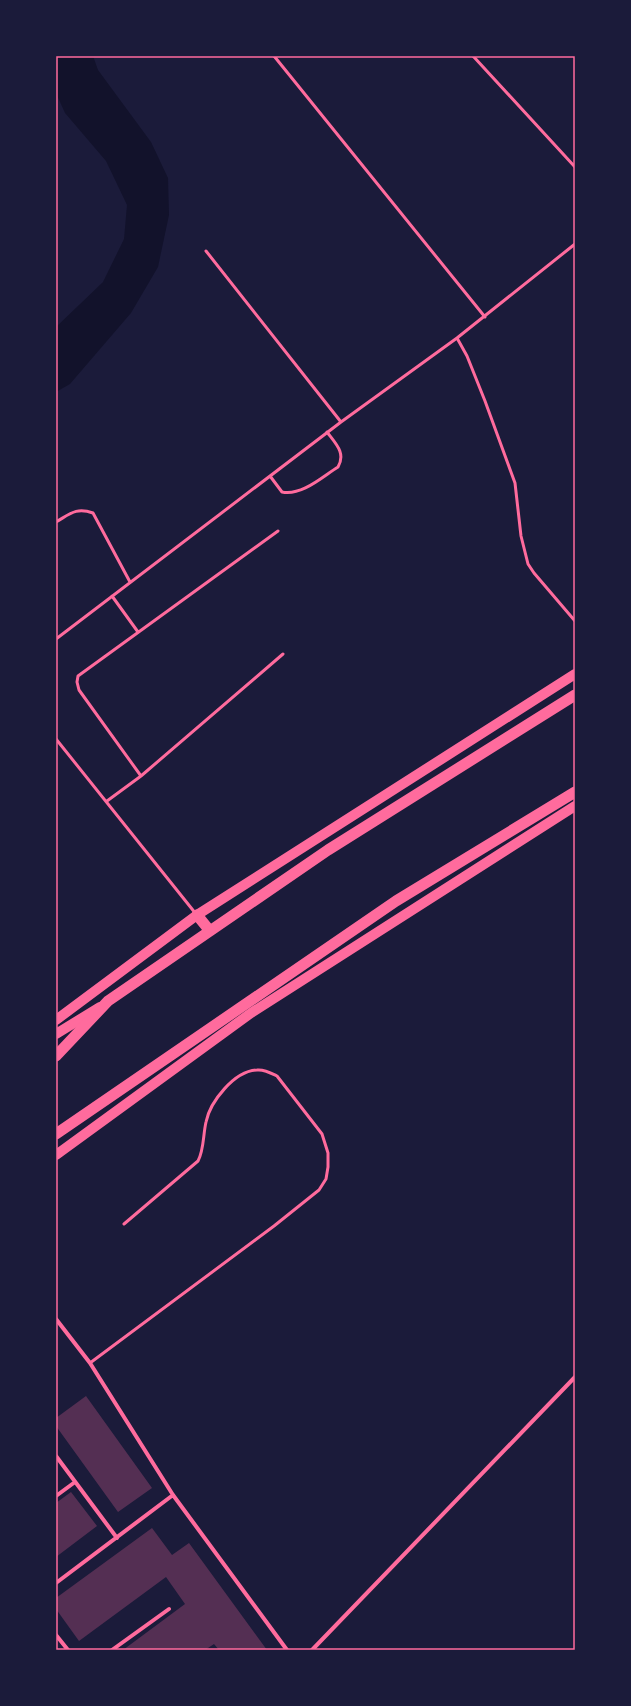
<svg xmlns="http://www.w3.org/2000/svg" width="631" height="1706" font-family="'DejaVu Sans',sans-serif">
<rect width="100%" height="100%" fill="#1b1b3a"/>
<path fill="#12122b" d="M56,56H93L98,70L151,142L168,178L169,215L158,267L131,313L70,384L56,392V327L103,282L124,239L127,205L106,161L65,113L56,93Z"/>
<path fill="#542f53" d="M86,1396L152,1488L118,1512L56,1426V1418Z
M71,1492L97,1526L56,1557V1503Z
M152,1528L172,1555L189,1543L267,1650H219L214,1644L205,1650H123L185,1604L166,1577L79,1641L56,1609V1598Z"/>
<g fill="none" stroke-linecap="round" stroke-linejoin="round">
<path stroke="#ff6b9d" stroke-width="3" d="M274,56L485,317
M473,56L575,167
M206,251L341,422
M457,338L467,356L485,401L515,483L521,536L528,564L534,573L575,621
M270,476L282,492C302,496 322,477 338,467C346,453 336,444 327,432
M56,522C70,514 76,507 93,513L130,582
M112,596L138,632
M56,639L341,422L457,338L575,244
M56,739L196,914
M141,776L79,690L77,682L78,676L278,531
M107,801L141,776L283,654
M90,1363L274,1226L319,1190L326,1179L328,1167V1153L322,1134L277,1076C271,1073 264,1069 257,1070C234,1071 210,1102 206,1122C203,1135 204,1150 198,1161L124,1224"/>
<path stroke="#ff6b9d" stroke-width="4" d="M56,1319L90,1363L173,1495L287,1650
M56,1456L117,1538
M56,1496L75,1482
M56,1583L173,1495
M56,1635L68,1650
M112,1650L169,1609
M312,1650L575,1377"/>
<path stroke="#ff6b9d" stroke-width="10" d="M56,1020L197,915L575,674
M56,1034L100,1007
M56,1155L251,1013L575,806"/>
<path stroke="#ff6b9d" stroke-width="11" d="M197,915L210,931
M56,1056L108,1001L328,850L575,695
M56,1134L396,901L575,792"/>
</g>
<rect width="631" height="1706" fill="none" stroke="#1b1b3a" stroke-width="114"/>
<rect x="57" y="57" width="517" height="1592" fill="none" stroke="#ff6b9d" stroke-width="1.5"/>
</svg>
